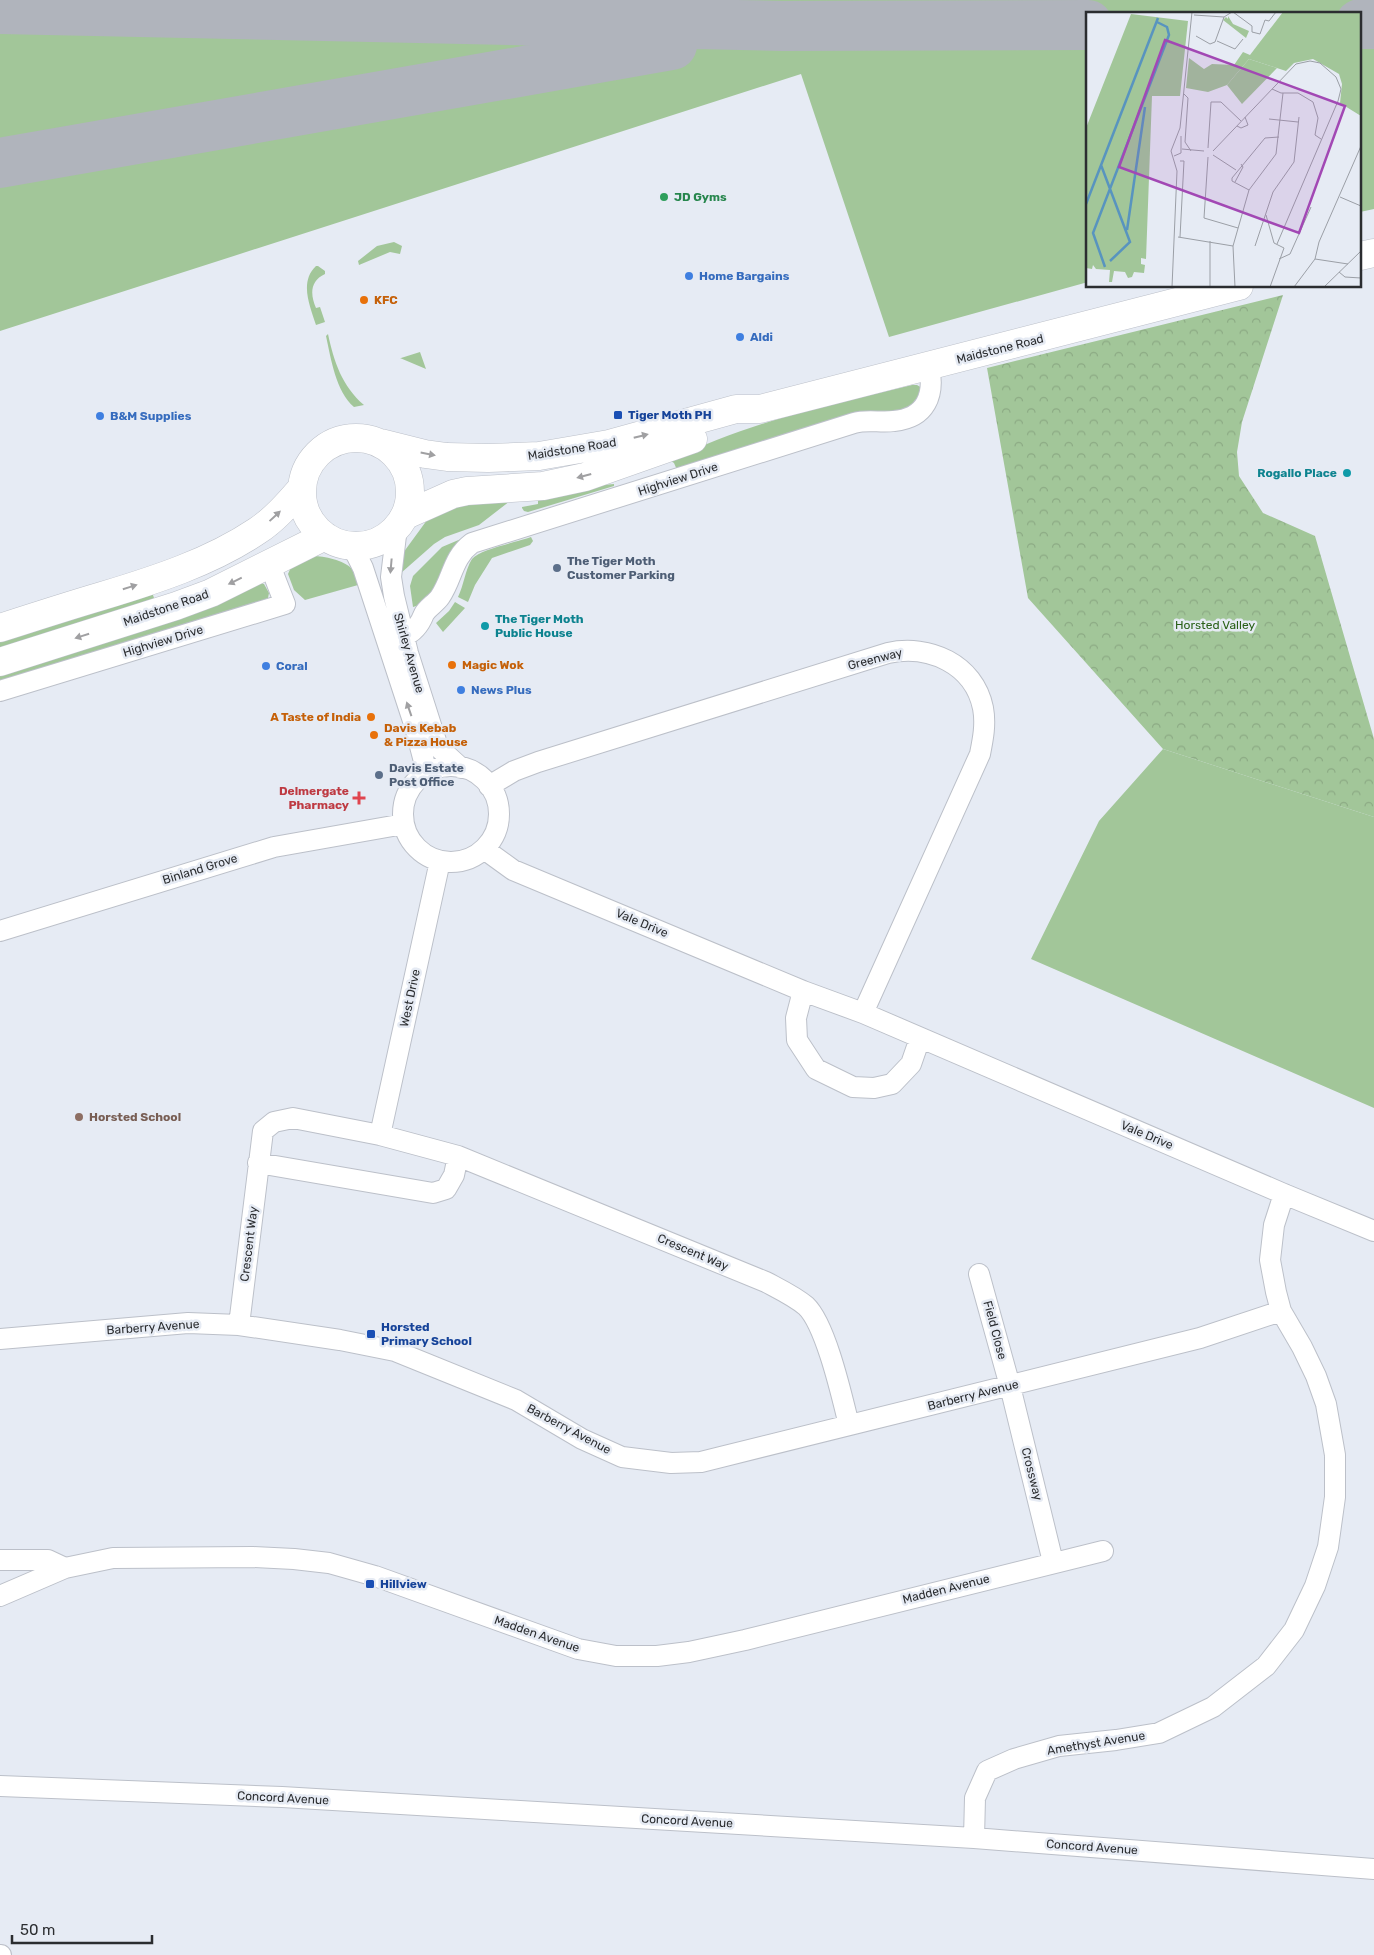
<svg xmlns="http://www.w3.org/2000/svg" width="1374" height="1955" font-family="Rubik,sans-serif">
<defs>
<pattern id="forest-crowns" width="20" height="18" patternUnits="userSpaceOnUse" patternTransform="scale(1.25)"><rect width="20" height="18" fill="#a2c699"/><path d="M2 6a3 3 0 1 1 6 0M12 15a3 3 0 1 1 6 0" fill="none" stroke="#8caa84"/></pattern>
</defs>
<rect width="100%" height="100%" fill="#e6ebf4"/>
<path fill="#a2c699" d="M0,0H1374V209L1360,212V14H1088V282L889,337L801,74L0,331Z
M394,242L402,246L400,254L390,252L359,265L358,261L377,246Z
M316,266H318L325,271V274C310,281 310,294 316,308L320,307L325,322L316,325C310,306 299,282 316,266Z
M328,334C334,362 342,386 364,405L354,407C336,392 331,359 326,336Z
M420,352L426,369L400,358H401Z
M912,385H917L922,388L915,406L677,470L674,463L671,461C746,422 830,405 912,385Z
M614,484V486L528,512L524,511L522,508V507L538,504V496L583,487Z
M510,501L479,525L445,537L434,544L401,573L403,553L430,516L453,505Z
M468,536C462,541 454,546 450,552C440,568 437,602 413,607L410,586L413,576L442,547Z
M531,537L533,541L530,545L492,558L475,585L468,602L458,597C464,585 465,570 472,559C480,549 518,542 531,537Z
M313,556C324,556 344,560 352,569C355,573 356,580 358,585L305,600L294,590L288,574L291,567Z
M258,582L264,584L269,593L268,598L257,603L0,683V673Z
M152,592L156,604L0,652V640Z
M455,602L465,608L443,632L436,623L449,611Z
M1163,749L1374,817V1108L1031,959L1099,821Z"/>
<path fill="url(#forest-crowns)" d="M1283,295L1242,422L1237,452L1239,476L1263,513L1315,536L1374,739V817L1163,749L1028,598L987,368Z"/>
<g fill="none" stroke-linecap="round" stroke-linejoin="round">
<path stroke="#b0b4bc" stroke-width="50" d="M0,9L783,26L1088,25
M1360,24H1374
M0,163L672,45"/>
<g stroke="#bcc0c9" stroke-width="22">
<path id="minor" d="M397,527L391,577L394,596L408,653L438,747L461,768
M347,545L356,554L363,568L415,727L427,773
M404,636C415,632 420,624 424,614C427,608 436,603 440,597C453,578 452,558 472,543L854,423C867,419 881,423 894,421C926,418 935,395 929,367
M0,691L285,604L269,563
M403 814a48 48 0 1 1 96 0a48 48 0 1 1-96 0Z
M489,786L514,771L538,762L888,653C929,644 974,664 983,708C986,724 983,739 980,754L863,1013
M484,849L513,870L803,991L863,1013L1284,1194L1374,1231
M0,931L274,847L404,824
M803,991L796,1018L797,1040L816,1069L853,1087L874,1088L892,1084L911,1064L920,1038
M380,1135L440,861
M258,1163L433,1193L446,1189L454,1175L458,1156
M979,1274L1010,1386L1053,1562
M239,1325L263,1131L274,1122L293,1118L380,1135L458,1156L766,1282C779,1289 794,1296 806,1306C826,1325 842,1397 849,1425
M0,1339L188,1323L239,1325L340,1340L395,1351L516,1400L582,1439L622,1457L671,1463L701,1462L721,1457L1200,1338L1281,1311
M0,1560H48L65,1568L113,1558L253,1557L294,1559L329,1563L375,1576L578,1649L616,1656H657L689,1652L745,1640L1103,1551
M0,1596L65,1568
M0,1786L282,1797L974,1838L1374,1869
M974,1838L975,1798L987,1771L1014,1759L1059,1746L1116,1740L1159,1733L1213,1707L1266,1666L1294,1630L1315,1586L1328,1547L1335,1497V1455L1326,1404L1316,1376L1302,1347L1281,1311L1276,1292L1270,1260L1274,1225L1284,1194
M0,1955H1"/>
</g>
<g stroke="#bcc0c9" stroke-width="29">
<path id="primary" d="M1360,256L1374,253
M302 492a54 54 0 1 1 108 0a54 54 0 1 1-108 0Z
M381,443L425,454L447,457L488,458L539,456L609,444L736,409H760L1239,286
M406,515L453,494L467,491L543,486L585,477L693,439
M0,628C34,617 68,606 102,596C155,580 211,562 257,531C274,520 288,504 301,489
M0,662L176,606L211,593L325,536"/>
</g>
<use href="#minor" stroke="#fff" stroke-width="20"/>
<use href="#primary" stroke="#fff" stroke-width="28"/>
</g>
<defs><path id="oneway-solid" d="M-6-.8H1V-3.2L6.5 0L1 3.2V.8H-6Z" transform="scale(1.25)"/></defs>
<g fill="#a0a0a2">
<use href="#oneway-solid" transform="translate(641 436) rotate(-14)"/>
<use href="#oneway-solid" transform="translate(428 454) rotate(11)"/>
<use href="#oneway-solid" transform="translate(584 476) rotate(165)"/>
<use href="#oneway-solid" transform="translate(275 516) rotate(-43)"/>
<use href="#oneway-solid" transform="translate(391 566) rotate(95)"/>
<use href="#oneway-solid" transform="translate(235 581) rotate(154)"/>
<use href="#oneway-solid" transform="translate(130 587) rotate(-17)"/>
<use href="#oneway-solid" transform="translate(82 636) rotate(162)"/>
<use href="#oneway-solid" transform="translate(409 709) rotate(-109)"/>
</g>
<circle fill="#2e9e5b" stroke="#e6ebf4" stroke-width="2" cx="664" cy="197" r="5"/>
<g fill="#3f7fe0" stroke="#e6ebf4" stroke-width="2">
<circle cx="689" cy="276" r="5"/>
<circle cx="740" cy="337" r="5"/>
<circle cx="100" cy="416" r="5"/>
<circle cx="266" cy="666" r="5"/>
<circle cx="461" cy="690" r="5"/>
</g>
<g fill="#e8710a" stroke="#e6ebf4" stroke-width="2">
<circle cx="364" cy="300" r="5"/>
<circle cx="452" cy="665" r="5"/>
<circle cx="371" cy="717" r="5"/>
<circle cx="374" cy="735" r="5"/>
</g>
<g fill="#1a4fb4" stroke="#e6ebf4" stroke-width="2">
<rect x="613" y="410" width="10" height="10" rx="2.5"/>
<rect x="366" y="1329" width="10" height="10" rx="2.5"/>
<rect x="365" y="1579" width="10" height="10" rx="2.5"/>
</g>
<g fill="#0f9aa8" stroke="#e6ebf4" stroke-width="2">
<circle cx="1347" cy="473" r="5"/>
<circle cx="485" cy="626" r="5"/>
</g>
<g fill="#5c6f8a" stroke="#e6ebf4" stroke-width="2">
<circle cx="557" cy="568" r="5"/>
<circle cx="379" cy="775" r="5"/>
</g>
<path fill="#e0444e" stroke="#e6ebf4" stroke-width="2" d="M356.5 790.5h5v5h5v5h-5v5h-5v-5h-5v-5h5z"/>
<circle fill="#8d6e63" stroke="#e6ebf4" stroke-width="2" cx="79" cy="1117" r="5"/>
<g text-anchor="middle" stroke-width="5" stroke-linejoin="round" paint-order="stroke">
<g font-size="12" font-weight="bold" fill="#27864d" stroke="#e6ebf4" text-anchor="start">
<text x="674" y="201">JD Gyms</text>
</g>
<g font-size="12" font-weight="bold" fill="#366cbe" stroke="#e6ebf4" text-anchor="start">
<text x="699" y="280">Home Bargains</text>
<text x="750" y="341">Aldi</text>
<text x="110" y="420">B&amp;M Supplies</text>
<text x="276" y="670">Coral</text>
<text x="471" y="694">News Plus</text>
</g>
<g font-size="12" font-weight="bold" fill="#c56008" stroke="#e6ebf4" text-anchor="start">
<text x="374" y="304">KFC</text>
<text x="462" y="669">Magic Wok</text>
<text x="361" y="721" text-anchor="end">A Taste of India</text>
<text x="384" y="732">Davis Kebab<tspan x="384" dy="14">&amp; Pizza House</tspan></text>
</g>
<g font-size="12" fill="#2b2d30" stroke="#e6ebf4">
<text transform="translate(1000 349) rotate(-14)" y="4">Maidstone Road</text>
<text transform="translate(572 449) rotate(-9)" y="4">Maidstone Road</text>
<text transform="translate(678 479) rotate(-18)" y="4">Highview Drive</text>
<text transform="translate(166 608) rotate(-19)" y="4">Maidstone Road</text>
<text transform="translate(163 641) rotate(-17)" y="4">Highview Drive</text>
<text transform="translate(409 653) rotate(74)" y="4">Shirley Avenue</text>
<text transform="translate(875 659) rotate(-14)" y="4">Greenway</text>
<text transform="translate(200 869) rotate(-17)" y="4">Binland Grove</text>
<text transform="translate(642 923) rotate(23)" y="4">Vale Drive</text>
<text transform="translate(410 998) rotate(-78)" y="4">West Drive</text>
<text transform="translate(1147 1135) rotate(23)" y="4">Vale Drive</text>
<text transform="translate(249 1244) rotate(-83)" y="4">Crescent Way</text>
<text transform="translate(693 1252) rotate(23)" y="4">Crescent Way</text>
<text transform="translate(153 1327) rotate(-4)" y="4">Barberry Avenue</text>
<text transform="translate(995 1330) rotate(75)" y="4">Field Close</text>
<text transform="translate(973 1395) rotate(-14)" y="4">Barberry Avenue</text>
<text transform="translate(569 1429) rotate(28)" y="4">Barberry Avenue</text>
<text transform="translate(1032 1474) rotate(76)" y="4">Crossway</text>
<text transform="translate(946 1589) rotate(-14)" y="4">Madden Avenue</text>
<text transform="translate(537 1634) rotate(19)" y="4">Madden Avenue</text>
<text transform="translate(1096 1743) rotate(-9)" y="4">Amethyst Avenue</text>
<text transform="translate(283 1798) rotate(3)" y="4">Concord Avenue</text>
<text transform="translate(687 1821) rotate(3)" y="4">Concord Avenue</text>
<text transform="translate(1092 1847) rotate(4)" y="4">Concord Avenue</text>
</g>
<g font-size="12" font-weight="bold" fill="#164399" stroke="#e6ebf4" text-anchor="start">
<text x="628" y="419">Tiger Moth PH</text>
<text x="381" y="1331">Horsted<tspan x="381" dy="14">Primary School</tspan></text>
<text x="380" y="1588">Hillview</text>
</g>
<g font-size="12" font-weight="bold" fill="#0d838f" stroke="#e6ebf4" text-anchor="end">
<text x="1337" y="477">Rogallo Place</text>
<text x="495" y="623" text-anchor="start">The Tiger Moth<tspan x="495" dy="14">Public House</tspan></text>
</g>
<g font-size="12" font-weight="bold" fill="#4e5e75" stroke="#e6ebf4" text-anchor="start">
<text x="567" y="565">The Tiger Moth<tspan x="567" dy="14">Customer Parking</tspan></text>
<text x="389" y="772">Davis Estate<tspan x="389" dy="14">Post Office</tspan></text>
</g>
<g font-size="12" fill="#296017" stroke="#e6ebf4">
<text x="1215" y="629">Horsted Valley</text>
</g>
<g font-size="12" font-weight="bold" fill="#be3a42" stroke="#e6ebf4" text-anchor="end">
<text x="349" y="795">Delmergate<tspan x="349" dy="14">Pharmacy</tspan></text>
</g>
<g font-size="12" font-weight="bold" fill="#785e54" stroke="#e6ebf4" text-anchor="start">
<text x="89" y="1121">Horsted School</text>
</g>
</g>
<g transform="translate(1086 12)">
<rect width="275" height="275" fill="#e6ebf4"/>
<path d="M45,2L102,9L94,84H66L60,247L55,246V252L59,253L58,261L48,260L46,265L42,266L39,260L28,259L26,270H23L24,258L10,257L7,253L6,257L0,256V116ZM142,4L147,12L163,19L160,26L137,8L140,5L142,7ZM163,47L191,56L156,92L141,73Z" fill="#a2c699"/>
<path d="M197,0H275V104L254,91L256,72L253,62L227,47L208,51L200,59L163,47L141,73L122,80L100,76L103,46L118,57L126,52L148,53L157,40L164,43Z" fill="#a2c699"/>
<path fill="none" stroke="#5894bf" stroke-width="2.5" d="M15,153L44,230L24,249M0,192L72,6M41,218L59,95M19,255L7,221L83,23L81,15L71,10"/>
<path fill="none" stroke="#9b9fa6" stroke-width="1" d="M147,0L166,14V20L174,22L179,8L183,9L190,0M108,3L138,5L146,0M110,24L124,32L129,30L138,5M131,29L149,37L157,27M186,77L195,81H212L227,90L232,106L229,123L235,127M98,82L102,86L99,130L105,139M183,107L212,110M151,114L155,116L162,113L159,105M122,136L125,90H135L155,109M96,137L118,139M127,139L210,52L224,49L234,51L250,65L255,77L252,89L191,232M127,143L150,158M88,144L95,141V124M122,145L118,206L152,216M94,149H98L94,225M149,170L157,155L155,152M163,178L146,169V166L179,126L193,125M254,185L275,194M180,203L188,231L198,236L184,275M92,225L147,234M169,234L187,180L208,150L213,105M193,247L204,242L225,195M229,247L233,230L275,134M229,247L262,252M253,260L259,265L275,266M86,275L91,159L85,139L94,116L106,0M124,275V229M149,275L147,234L163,178L190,142L197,81M208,275L229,247M238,275L275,239"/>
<path fill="#a248b4" fill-opacity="0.15" stroke="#a248b4" stroke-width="2.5" d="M79,28L259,94L213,221L33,155Z"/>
<rect width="275" height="275" fill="none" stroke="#2b2d30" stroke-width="2.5"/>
</g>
<path d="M12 1935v8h140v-8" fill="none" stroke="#2b2d30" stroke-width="2.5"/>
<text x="20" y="1935" font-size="15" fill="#2b2d30" stroke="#e6ebf4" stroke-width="4" paint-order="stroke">50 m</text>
</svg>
